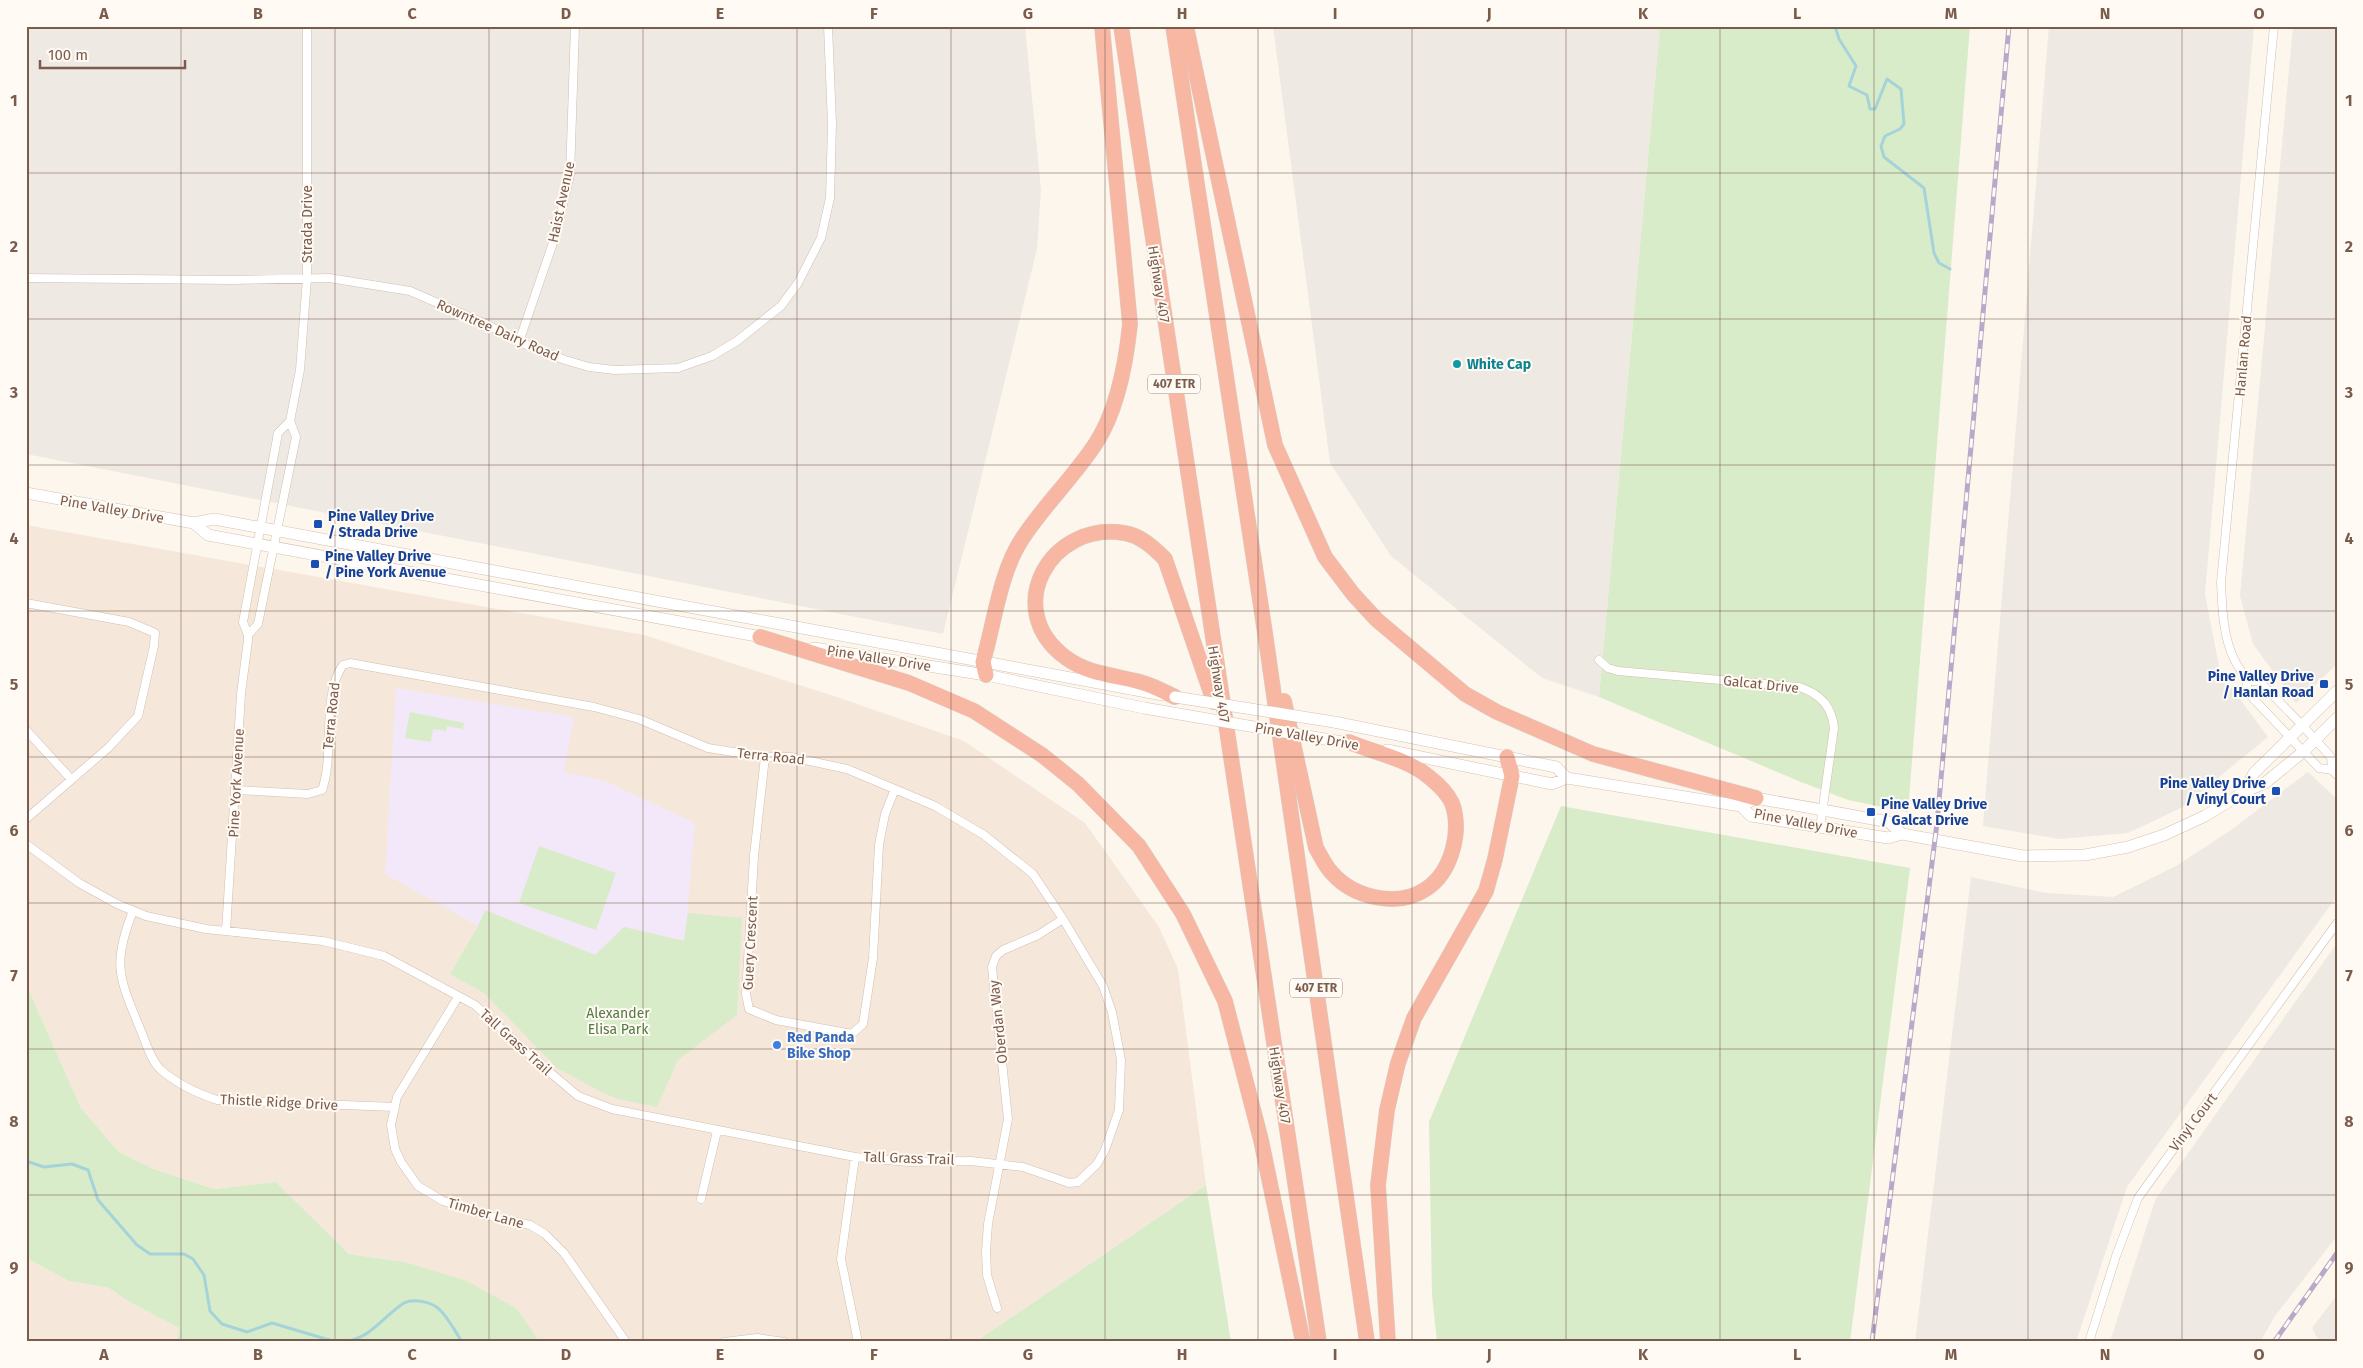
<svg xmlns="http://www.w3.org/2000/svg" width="2363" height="1368" font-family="'Fira Sans',sans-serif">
<rect width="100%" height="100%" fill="#fdf6ec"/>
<path fill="#f5e8da" d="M26,525L644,635L837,697L964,741L1085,823L1159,927L1178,969L1206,1185L975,1342H540L517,1309L405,1262L349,1254L276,1182L214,1189L154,1169L119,1152L81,1108L26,984Z
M26,1258L69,1281L109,1288L126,1300L179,1328L177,1342H26Z"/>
<path fill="#efe9e4" d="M26,26H1025L1041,190L1037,249L943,634L26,454Z
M1273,26H1660L1599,697L1542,678L1391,556L1330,463Z
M2049,26H2254L2205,594L2220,672L2268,737L2181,808L2128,833L2059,839L1983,826Z
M2293,26H2337V664L2296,703L2253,644L2240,596Z
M2308,772L2337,799V896L2127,1187L2076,1342H1915L1971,877L2046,893L2113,897L2176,866L2231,830Z
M2337,943V1236L2275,1316L2260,1342H2110L2155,1200Z
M2337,1295V1342H2319L2312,1328Z"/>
<path fill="#f3e8fa" d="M396,688L574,717L564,772L605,781L695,823L685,941L624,927L595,955L486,910L478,926L385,874Z"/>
<path fill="#d8ecc9" d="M1660,26H1970L1908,812L1848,800L1801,782L1599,697Z
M410,712L464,723L463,729L447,726L446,731L433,729L431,742L405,738Z
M1561,806L1910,868L1850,1342H1437L1432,1295L1429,1122Z
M539,846L616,873L596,930L519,903Z
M485,910L595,955L624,927L684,941L688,913L742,918L737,1015L678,1060L657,1107L618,1099L601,1092L557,1068L484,993L450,974L478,926Z
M26,984L81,1108L119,1152L154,1169L214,1189L276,1182L349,1254L405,1262L467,1281L517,1309L540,1342H177L179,1328L126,1300L109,1288L69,1281L26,1258Z
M1206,1185L1231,1342H975Z"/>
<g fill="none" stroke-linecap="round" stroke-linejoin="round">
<path stroke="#a5d3da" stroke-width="3" d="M1835,26L1839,39L1856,66L1849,86L1867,95L1870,109H1875L1887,79L1901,89L1904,124L1900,129L1885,136L1881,146L1884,157L1924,188L1934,253L1939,263L1950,269
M26,1161L44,1167L72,1164L88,1170L98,1200L137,1245L150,1254H184L193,1259L204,1275L210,1311L222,1324L247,1332L272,1323L336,1342
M343,1342C371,1339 382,1317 404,1303C413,1298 433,1302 440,1310C449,1319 455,1331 462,1342"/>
<g stroke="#d1beb0" stroke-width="9">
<path id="street" d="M2274,26L2221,582C2222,607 2223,638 2235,661C2242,674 2247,676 2248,693L2319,768L2332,770
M26,278L232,280L329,278L410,291L488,325L519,342L565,360L589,367L615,370L678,368L712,356L737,341L781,306L798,283L821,238L830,198L832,124L828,26
M519,342L556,234L570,175L575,26
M26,603L129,622L155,633L154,646L138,716L108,748L26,819
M248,635L258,624L296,437L290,421L300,370L307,278V26
M1599,660L1608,668L1618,671L1799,687C1819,693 1832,706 1834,728L1820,828
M2247,680L2260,682L2302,725L2331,757L2332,770L2337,775
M26,730L71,779
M765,757L754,856L746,994L749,1009L776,1020L852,1034L863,1024L873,958L879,845L885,814L895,789
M26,844L79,883L117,904L146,916L206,929L323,941L384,956L475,1005L546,1069L578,1096L612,1109L855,1157L908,1162L971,1161L1023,1167L1069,1183L1078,1182L1097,1164L1105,1150L1119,1110L1121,1060L1112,1012L1103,986L1063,919L1033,874L984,835L935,806L847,769L791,757H765L708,748L639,719L594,707L350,663L343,665C321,695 335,755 322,790L308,794L236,790
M133,911C111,966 120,979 141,1031C146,1043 151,1060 160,1069C177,1084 196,1093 217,1100L395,1107
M226,931L241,694L248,640V635L243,622L278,433L290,421
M458,997L397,1097L391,1125L395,1149L401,1162L418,1186L443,1201L485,1215L530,1225L545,1234L564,1253L626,1342
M855,1157L841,1259L858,1342
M701,1199L717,1131
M997,1308L987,1275L986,1251L988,1224L1008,1119L992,967L996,956L1003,950L1038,935L1063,919
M724,1342L757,1338L784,1342
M2089,1342L2116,1256L2138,1198L2337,923"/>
</g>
<g stroke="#d6c0b0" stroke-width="12">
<path id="secondary" d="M26,493L194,523L214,519L1163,695
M194,523L208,535L767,638
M814,648L986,675L1144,708
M1334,722L1556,767L1567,778
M1330,740L1357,744
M1387,750L1552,784L1567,778L1741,806L1751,816L1888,838L1902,834L2023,856L2085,855L2128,847L2164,835L2205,816L2244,792L2265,783L2304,751L2337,718
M2244,792L2254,773L2337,691
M1749,802L1756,798L1889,822L1902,834"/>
</g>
<g stroke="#dad1cd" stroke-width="16">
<path id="highway" d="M1121,26L1319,1342
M1173,26L1265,633L1367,1342
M1186,26L1275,445L1325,557L1353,594L1377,620L1465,694L1497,712L1593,754L1756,798
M760,637L909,683L974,711L1042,755L1078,784L1139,846L1183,914L1225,1001L1261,1140L1303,1342
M986,675L983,662C994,624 1000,572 1022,539C1044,505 1074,477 1096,443C1118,409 1126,363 1130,324L1102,26
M1175,697C1163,691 1152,685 1140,682C1114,675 1087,674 1065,657C1001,609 1050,521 1124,533C1140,535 1154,548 1165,559L1214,702
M1284,701L1316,848C1321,856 1325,866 1332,873C1354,898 1398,908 1426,889C1452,872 1462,831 1452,803C1447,793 1438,784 1429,777C1408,759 1375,753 1349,742
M1388,1342L1378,1185L1387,1110L1398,1063L1414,1018L1486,891L1495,859L1512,776L1507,757"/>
</g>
<use href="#street" stroke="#fff" stroke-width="8"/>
<use href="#secondary" stroke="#fff" stroke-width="11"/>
<use href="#highway" stroke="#f7b7a3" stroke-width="15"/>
<g stroke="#b9a8c9" stroke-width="5">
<path id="rail" d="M1872,1342L1937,823L2009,26
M2274,1342L2337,1253"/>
</g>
<use href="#rail" stroke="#fffaf3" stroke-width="3" stroke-dasharray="9" stroke-linecap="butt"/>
<g stroke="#d6c0b0" stroke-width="12" stroke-linecap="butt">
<path id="secondary-bridge" d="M1175,697L1334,722
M1144,708L1330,740"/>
</g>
<use href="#secondary-bridge" stroke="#fff" stroke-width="11"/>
</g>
<path fill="none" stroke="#7a5c4d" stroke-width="1" stroke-opacity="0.55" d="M181,26V1342M335,26V1342M489,26V1342M643,26V1342M797,26V1342M951,26V1342M1105,26V1342M1258,26V1342M1412,26V1342M1566,26V1342M1720,26V1342M1874,26V1342M2028,26V1342M2182,26V1342M26,173H2337M26,319H2337M26,465H2337M26,611H2337M26,757H2337M26,903H2337M26,1049H2337M26,1195H2337"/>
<circle fill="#0f9aa8" stroke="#fffaf3" stroke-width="2" cx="1457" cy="364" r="5"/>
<g fill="#1a4fb4" stroke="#fffaf3" stroke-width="2">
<rect x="313" y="519" width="10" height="10" rx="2.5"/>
<rect x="310" y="559" width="10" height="10" rx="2.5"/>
<rect x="2319" y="679" width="10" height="10" rx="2.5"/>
<rect x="2271" y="786" width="10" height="10" rx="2.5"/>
<rect x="1866" y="807" width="10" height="10" rx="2.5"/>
</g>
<circle fill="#3f7fe0" stroke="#fffaf3" stroke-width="2" cx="777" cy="1045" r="5"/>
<g text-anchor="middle" stroke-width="4" stroke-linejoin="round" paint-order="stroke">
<g fill="#fffaf3" stroke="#a28b7f" stroke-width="1">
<rect x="1148" y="374.5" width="52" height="19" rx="4"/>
<rect x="1290" y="978.5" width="52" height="19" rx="4"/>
</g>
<g font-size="12" font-weight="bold" fill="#7a5c4d">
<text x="1174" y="388">407 ETR</text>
<text x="1316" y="992">407 ETR</text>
</g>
<g font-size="14" fill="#7a5c4d" stroke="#fffaf3">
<text transform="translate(561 202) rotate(-78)" y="5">Haist Avenue</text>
<text transform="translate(307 224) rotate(-90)" y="5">Strada Drive</text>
<text transform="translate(1159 284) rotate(81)" y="5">Highway 407</text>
<text transform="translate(498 330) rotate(24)" y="5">Rowntree Dairy Road</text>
<text transform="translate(2243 356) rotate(-85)" y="5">Hanlan Road</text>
<text transform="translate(112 509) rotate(10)" y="5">Pine Valley Drive</text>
<text transform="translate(879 658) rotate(9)" y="5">Pine Valley Drive</text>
<text transform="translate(1219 684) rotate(81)" y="5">Highway 407</text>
<text transform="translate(1761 684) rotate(6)" y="5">Galcat Drive</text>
<text transform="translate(331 716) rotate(-84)" y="5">Terra Road</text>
<text transform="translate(1307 736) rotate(10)" y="5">Pine Valley Drive</text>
<text transform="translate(771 756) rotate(6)" y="5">Terra Road</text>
<text transform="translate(236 783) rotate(-87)" y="5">Pine York Avenue</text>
<text transform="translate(1806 823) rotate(11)" y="5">Pine Valley Drive</text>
<text transform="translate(750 943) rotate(-87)" y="5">Guery Crescent</text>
<text transform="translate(998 1022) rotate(-96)" y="5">Oberdan Way</text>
<text transform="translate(516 1042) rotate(42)" y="5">Tall Grass Trail</text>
<text transform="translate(1280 1085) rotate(81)" y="5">Highway 407</text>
<text transform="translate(279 1102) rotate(3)" y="5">Thistle Ridge Drive</text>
<text transform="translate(2193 1122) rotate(-53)" y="5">Vinyl Court</text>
<text transform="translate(909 1158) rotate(2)" y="5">Tall Grass Trail</text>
<text transform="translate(486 1213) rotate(16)" y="5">Timber Lane</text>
</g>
<g font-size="14" font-weight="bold" fill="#0d838f" stroke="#fffaf3" text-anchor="start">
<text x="1467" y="369">White Cap</text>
</g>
<g font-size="14" font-weight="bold" fill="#164399" stroke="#fffaf3" text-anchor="start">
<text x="328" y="521">Pine Valley Drive<tspan x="328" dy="16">/ Strada Drive</tspan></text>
<text x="325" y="561">Pine Valley Drive<tspan x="325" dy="16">/ Pine York Avenue</tspan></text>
<text x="2314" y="681" text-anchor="end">Pine Valley Drive<tspan x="2314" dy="16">/ Hanlan Road</tspan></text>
<text x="2266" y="788" text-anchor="end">Pine Valley Drive<tspan x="2266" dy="16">/ Vinyl Court</tspan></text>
<text x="1881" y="809">Pine Valley Drive<tspan x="1881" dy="16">/ Galcat Drive</tspan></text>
</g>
<g font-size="14" fill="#537a41" stroke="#fffaf3">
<text x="618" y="1018">Alexander<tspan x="618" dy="16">Elisa Park</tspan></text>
</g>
<g font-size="14" font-weight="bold" fill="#366cbe" stroke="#fffaf3" text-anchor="start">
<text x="787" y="1042">Red Panda<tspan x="787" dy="16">Bike Shop</tspan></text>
</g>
</g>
<rect width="2363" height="1368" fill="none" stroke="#fffaf3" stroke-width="55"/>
<path d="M40 60v8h145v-8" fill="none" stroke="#7a5c4d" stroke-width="2.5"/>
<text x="48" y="60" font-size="15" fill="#7a5c4d" stroke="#fffaf3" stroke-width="4" paint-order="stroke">100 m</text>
<rect x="28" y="28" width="2308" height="1312" fill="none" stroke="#7a5c4d" stroke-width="2"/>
<g font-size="16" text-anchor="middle" font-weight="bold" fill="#7a5c4d">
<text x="104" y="19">A</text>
<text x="258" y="19">B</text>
<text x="412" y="19">C</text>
<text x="566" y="19">D</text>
<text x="720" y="19">E</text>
<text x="874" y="19">F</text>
<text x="1028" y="19">G</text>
<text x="1182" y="19">H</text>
<text x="1335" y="19">I</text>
<text x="1489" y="19">J</text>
<text x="1643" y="19">K</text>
<text x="1797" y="19">L</text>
<text x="1951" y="19">M</text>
<text x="2105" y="19">N</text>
<text x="2259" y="19">O</text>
<text x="14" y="106">1</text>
<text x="2349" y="106">1</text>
<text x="14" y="252">2</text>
<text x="2349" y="252">2</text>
<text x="14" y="398">3</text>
<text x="2349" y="398">3</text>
<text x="14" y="544">4</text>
<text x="2349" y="544">4</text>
<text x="14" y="690">5</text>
<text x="2349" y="690">5</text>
<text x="14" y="836">6</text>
<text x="2349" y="836">6</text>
<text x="14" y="981">7</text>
<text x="2349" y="981">7</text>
<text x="14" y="1127">8</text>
<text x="2349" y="1127">8</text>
<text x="14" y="1273">9</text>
<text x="2349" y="1273">9</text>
<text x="104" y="1360">A</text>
<text x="258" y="1360">B</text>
<text x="412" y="1360">C</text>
<text x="566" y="1360">D</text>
<text x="720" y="1360">E</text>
<text x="874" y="1360">F</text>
<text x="1028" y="1360">G</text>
<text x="1182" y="1360">H</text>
<text x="1335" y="1360">I</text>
<text x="1489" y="1360">J</text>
<text x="1643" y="1360">K</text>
<text x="1797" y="1360">L</text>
<text x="1951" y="1360">M</text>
<text x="2105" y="1360">N</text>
<text x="2259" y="1360">O</text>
</g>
</svg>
